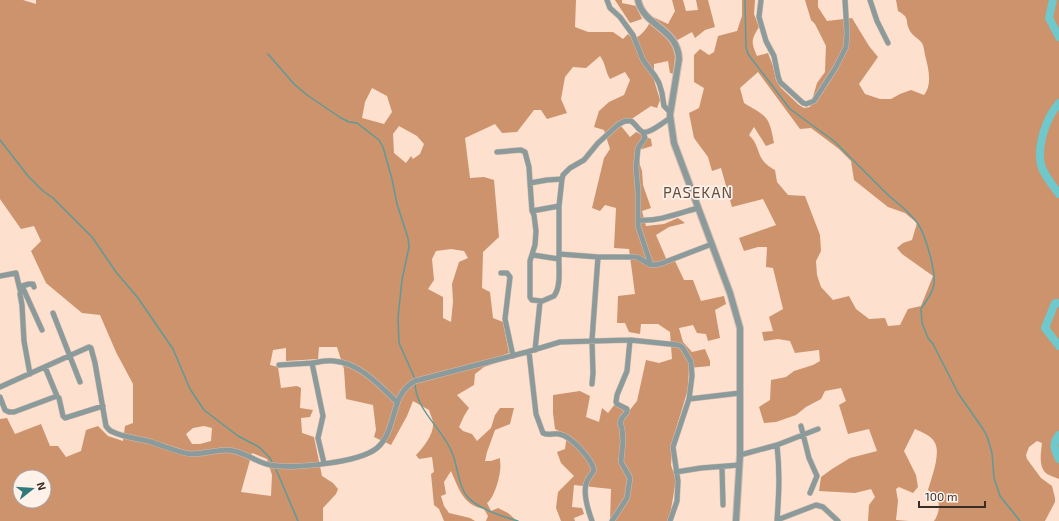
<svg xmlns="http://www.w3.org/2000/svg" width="1059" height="521" font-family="'Exo 2',sans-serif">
<rect width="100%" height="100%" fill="#fde0ce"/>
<path fill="#cc936d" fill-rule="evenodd" d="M0,0H23L36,4V0H576L575,27L588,32H613L623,39L628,34L633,39C643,36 648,26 653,17L668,24L675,11L672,0H683L686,11L698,10L696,0H708L715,27L705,30L695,38L692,32L672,43L675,56L674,74L670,73L668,61L654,64V80L660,100L657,108L651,106L621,126L630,137L636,132L651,139L652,146L639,150L640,165L642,171L643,185L651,208L642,211L646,226L664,224L678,218L685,223L669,227L656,235L668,263L675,261L684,280H693L701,301L724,296L726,304L715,310L720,338L708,341L706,334L697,333L693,325L679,328L683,342L692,352L705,349L710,361V366L689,368L688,389L673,439L671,465L676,480L669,521H610L611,489L574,485L572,507L582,508L584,514L574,518L575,521H561L556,508L558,492L574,476L561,463L557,452L565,449L567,435L555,429L553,413V395L580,391L590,396L586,417L599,422L602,408L608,413L615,404L629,411L637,401L646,360L659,363L672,359L670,332L658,324H641L640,334L629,332L625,323H617L618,296L635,294L629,249L614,248L616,208L605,205L600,211L592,208L604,158L610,149L604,130L594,127L599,111L609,102L624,95L630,80L625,72L610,79C605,71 606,64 600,56L586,68L573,67L565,77L561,99L567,113L547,119L541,110H534L517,132L502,133L495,124L465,138L470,178L484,177L494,180L499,237L483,252L482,288L490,292L493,318L503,322L509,353L501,356L499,362L484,367L475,374L474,385L457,395L469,408L464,416L459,427L463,431L472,434L477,441L491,428L495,415L500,408H514L510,424L495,430L487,452L485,461H491L500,458C500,463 501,467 500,471C499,480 494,498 487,503L491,511L498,508L508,513L517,521H486L488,516L484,509C463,505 459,489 451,471L444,482L446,494L441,496L444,506L449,513L470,518L475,521H444L439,509L434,505L431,474L434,472L432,457L419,459L416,455C424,447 434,434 433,423C433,419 430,414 429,410L413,401L407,416L391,445L374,437L376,430L373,405L346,399L344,369L337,347H319L318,359L286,361V348L273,350L270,365L278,367L281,388L297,386L301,388L300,408L313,410L310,417L301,418L302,433L314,437L322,476L333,483L338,489L336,494L323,508V521H0V419L7,418L15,434L41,424L50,446H58L66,457L81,451L86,430L98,426L108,436L123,441L125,426L133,423V384L116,352L100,315L82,313L46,283L31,251L41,241L34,226L21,229L0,199ZM372,88L387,96L392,112L384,124L362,118L365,102ZM399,126L417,136L424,144L420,154L413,159L411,156L406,163L394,153L393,134ZM451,249L464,251L468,258L459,262L452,284L453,302L451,322L443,318V297L428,289L434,280L432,259L436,251ZM204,426L212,428L211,441L200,444H192L186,434L193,428ZM252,453L267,459L272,475L271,496L241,492ZM20,477H44V501H20Z
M615,0H622V3L636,6L642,19L630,23Z
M742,0H755L754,14L759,27C751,40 751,42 757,56L768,53L773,66L776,80L781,88L799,105L804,108L810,107L817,83L825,72L826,46L815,24L811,20L805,0H818V7L827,21L852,18L869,46L878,57L859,84L865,94L880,99H891L900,94L911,90L924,95C933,84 928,67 925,55C924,51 924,46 922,43C918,38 911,35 909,29C905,19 910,18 898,11L896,0H1059V479C1055,477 1050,476 1047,474C1038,467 1041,453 1042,443L1037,441L1029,447L1026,455L1027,459L1041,478L1052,486L1055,498V502L1045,521H934C939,515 941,503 936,497C934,494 930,492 928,490C931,479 941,454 935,443C932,436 922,432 915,429L904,451L916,475L918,487L913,493L899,487L896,489L898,501L896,520L909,521H868L869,505L875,497L871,489L855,493L819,491L821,477L832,469L850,458L877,451L869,429L848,434L839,405L846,401L841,388L825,391L821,399L806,407L796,415L776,422L764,423L759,407L770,400L771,380L786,377L794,371L813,365L820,361L819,350L795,353L790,341L778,339L764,341L762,332L773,331L769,317L783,309L773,268L766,267L767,247H758L744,251L739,238L776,225L763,199L732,207L721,168L712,171L708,157L694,138L689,113L699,108L704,88L694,82V55L700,49L709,55L714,52L718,36L737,31L742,16ZM758,72L800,129L811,128L839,149L851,161L854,180L888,207L905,213L917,223L912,240L903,243L897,248L902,254L933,276L921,306L908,309L900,325L888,326L885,318L869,319L856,309L849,296L833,300L821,287L817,275L816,261L821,251L820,235L805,196L788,195L777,182L775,170C754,159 762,147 749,135L754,127L766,146L774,143C769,115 767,117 744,103L740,88Z"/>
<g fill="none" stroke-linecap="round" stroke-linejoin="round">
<path stroke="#5f9a9a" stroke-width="1.5" d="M745,0L746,47L748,54L790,109L834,141L887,194C897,203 910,212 918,224C925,234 938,276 933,288C931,296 925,302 921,309L922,323L928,338L933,344L958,393L983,429L987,436L992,453L994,478L1000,496L1020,521
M268,54L294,84L307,95L341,118L349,122L357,123L379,140L383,147L392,179L397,204L408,238L409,247L402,280L398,318L399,343L415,379
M0,140L28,176L43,191L53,198L92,237L116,272L138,298L173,349L190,389L204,410L238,436L259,447L270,458L273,464
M415,382C415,411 444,429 453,455C458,468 458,484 466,495C475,508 504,517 518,521
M275,467L298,521"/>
<path stroke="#6fc9cc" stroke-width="8" d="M1053,0L1049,18L1059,37
M1059,103C1046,118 1037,145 1041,165C1044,175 1053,186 1059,194
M1059,303H1055L1045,328L1059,346
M1059,435C1052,444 1054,449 1059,459"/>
<g stroke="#d6bcad" stroke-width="6">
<path id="minor" d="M607,0L610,8L620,17L633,35L643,60L655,76L659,83L662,93L664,106L670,112
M761,0L759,17L766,41L774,56L778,76L780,82L803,103L806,104L814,101L836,67L846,47L847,33L845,0
M870,0L877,21L888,43
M643,132L645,138L638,148L636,167L638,191V226L651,265
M497,152L521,150L525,152L529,167L530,183
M532,211L559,206
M639,220C657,222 680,213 698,208
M533,255L559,259
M598,257H637L651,265L660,264L712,244
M501,273H507L510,277L505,319L513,356
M0,276L16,273L20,290
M22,286L42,330
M541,301L532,300L530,297V261L535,245L536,231L534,215L532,211L530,183L547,180L562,179
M53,313L80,382
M535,350L540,302L554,296C562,285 558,266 559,254
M529,352L536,414L543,433C548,436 553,433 559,434C571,436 591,458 594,470C592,474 589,477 587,481C582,492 588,510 592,521
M279,365L312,363
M45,367L57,396
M30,374L24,341L22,305L20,294L22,286L29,284H33L34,287
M592,384L593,373L592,340L598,257L559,254V206L562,179L563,175L570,168L584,160L598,143L619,124L625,121H631C636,124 639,131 643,132C649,134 664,122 670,118
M0,387L89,347L91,348L95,363L106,426C108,429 110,431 113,432C125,438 138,438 151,442C161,445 181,453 191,454C203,454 216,450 228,450C244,451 255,462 270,465C293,469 359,463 377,448C398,430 389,395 415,381L527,352L560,342L630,340L679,345L683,348L691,362L692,376L689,399L673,447L678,481L677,501L670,521
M0,397L5,410L9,412H14L57,396L59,398L63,416L65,418L103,406
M689,399L740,393
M801,426L809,458L817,476L810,493
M777,445C780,473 779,493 777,521
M740,455L777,445L818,429
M324,463L318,438L323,416L312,363C319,362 327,360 334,361C360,363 380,386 397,402
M722,467L723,505
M676,472L701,468L739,465
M777,520L816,505L823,507L838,521
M612,521L627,498L630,478L621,462L623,441L622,428L620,423L622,418L627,412V409L617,404L616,402L617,395L627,371L630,340"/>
</g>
<g stroke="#d6bcad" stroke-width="8">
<path id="tertiary" d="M638,0C643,26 678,28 679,59L670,115L674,143L730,293L740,328V455L736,521"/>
</g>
<use href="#minor" stroke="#8b9b9b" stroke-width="5"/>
<use href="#tertiary" stroke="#8b9b9b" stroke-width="6"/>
</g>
<g text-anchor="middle" stroke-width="3.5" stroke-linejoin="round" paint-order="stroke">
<g font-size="15" letter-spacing="1" fill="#644d3d" stroke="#fdf1ea">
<text x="698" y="198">PASEKAN</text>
</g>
</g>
<g transform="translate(32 489) rotate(73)"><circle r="19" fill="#fdf1ea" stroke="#afa39c"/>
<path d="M0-3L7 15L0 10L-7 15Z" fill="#317a7c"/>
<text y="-6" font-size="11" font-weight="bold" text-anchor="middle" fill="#392e27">N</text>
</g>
<path d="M919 501v6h66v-6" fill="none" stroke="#392e27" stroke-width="2"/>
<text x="925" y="501" font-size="12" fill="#392e27" stroke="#fdf1ea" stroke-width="3" paint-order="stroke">100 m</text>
</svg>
